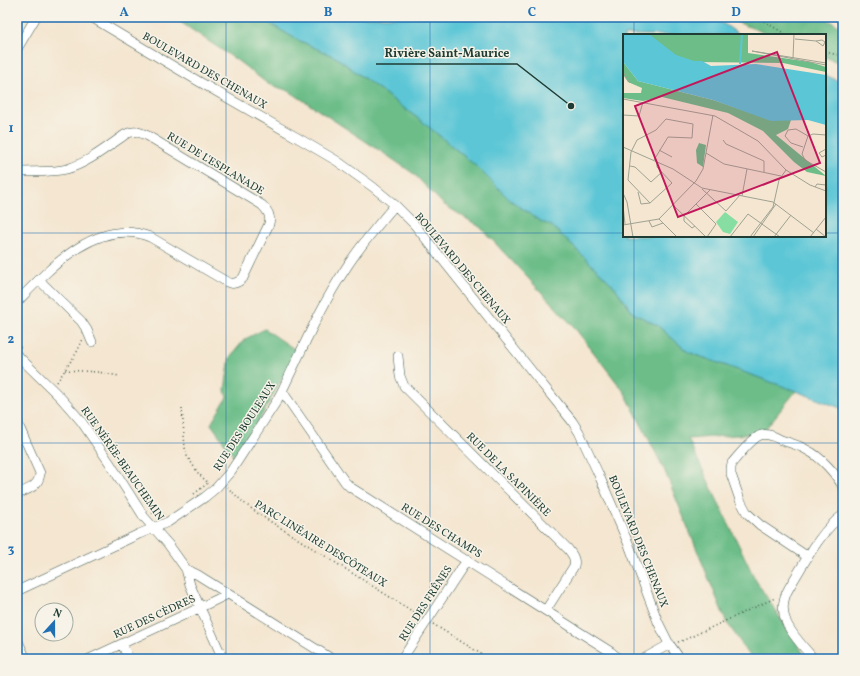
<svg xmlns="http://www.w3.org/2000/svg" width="860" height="676" font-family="Vollkorn,serif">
<rect width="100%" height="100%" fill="#f7f3e8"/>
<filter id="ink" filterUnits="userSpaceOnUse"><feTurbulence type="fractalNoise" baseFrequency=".025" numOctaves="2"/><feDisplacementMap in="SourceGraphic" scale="8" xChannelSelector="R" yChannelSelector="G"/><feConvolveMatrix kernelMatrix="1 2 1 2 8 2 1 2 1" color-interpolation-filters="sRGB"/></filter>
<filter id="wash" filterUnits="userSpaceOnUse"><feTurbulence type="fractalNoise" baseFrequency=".012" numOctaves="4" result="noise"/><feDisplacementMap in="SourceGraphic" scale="16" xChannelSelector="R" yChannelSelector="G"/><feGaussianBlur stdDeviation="0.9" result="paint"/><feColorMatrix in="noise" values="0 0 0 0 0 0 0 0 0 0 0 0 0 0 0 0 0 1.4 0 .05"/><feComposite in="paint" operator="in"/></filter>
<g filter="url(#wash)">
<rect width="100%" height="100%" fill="#f4e6d0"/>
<path fill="#6cbd88" stroke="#467d5e" d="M173,17H259L296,39L337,58L424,123L476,166L510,200L540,221L552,226L614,286L633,313L657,325L688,352L796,391L762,433L688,439L755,579L807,659H752L726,621L664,469L625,393L574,327L480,227L443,204L414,174L388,156L289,91L268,84L238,61Z
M724,17H823L843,28V64L825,57V35H770Z
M265,329L297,351L251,435L236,459L211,424L227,397L225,390L230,357L245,339Z"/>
<path fill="#5bc6d6" stroke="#3d8285" d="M259,17H708L724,24L740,35H624V236H825V75L843,83V409L796,391L688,352L657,325L633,313L614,286L552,226L540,221L510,200L476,166L424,123L337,58L296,39Z"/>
</g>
<g filter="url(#ink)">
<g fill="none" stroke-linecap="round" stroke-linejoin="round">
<g stroke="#3f564b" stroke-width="10">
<path id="minor" d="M91,17L198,81L303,141L337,161L373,187L395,205L414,224L534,374L572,421L579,432L598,473L629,545L658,622L668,642L680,659
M839,17L843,19
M17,49L36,17
M17,172C33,171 51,173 67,169C88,163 107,147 126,134C134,130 140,132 148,136L262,205C268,211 271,216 269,224L243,278C238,283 233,285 227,282L150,237C98,216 50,268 17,302
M39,280L81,321L87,330L92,342
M17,355L60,397L81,421L109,462L144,517L168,544L186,569L198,575L332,659
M398,356L400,376L404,386L568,549C572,554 576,559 574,566L546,610
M282,391L345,482L350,487L611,652L619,659
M17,422L40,473C39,487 28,489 17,494
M808,557L760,525L747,513L740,500L731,474V468L732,463C738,456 753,437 761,435C768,433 775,437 781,440C790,443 799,445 807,450C821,457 836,474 843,487
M186,569L190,585L223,659
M17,591L139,534L168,522L205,497L216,488L231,471L276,402L282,391C302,350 320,307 346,268C360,246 377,226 395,205
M17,639L26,659
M122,644L129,659
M89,659L199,608L228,594
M402,659L467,560
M643,659L670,644
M814,659C796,638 772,617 789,588C804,564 820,531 843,515"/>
</g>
<path stroke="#3f564b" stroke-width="1.5" stroke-dasharray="1 3" stroke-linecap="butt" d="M757,17L787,35
M825,52L843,56
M17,313L20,309
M17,344L21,348
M65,370L98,372L119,376
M57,382L77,352L83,339
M182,408L185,448L187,456L198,473L208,483
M227,487L244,503L260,515L420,616
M194,494L208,483
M152,513L158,515L164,514
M433,624L489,659
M678,642L684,640L775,598H776"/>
<use href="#minor" stroke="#fff" stroke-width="9"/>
</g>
</g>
<path fill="none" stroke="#1f6fb2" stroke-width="1" stroke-opacity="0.55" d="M226,17V659M430,17V659M634,17V35M17,233H624M825,233H843M634,236V659M17,443H843"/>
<g text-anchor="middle" stroke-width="3" stroke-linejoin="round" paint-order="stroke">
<g font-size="11" fill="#1f3d34" stroke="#f7f3e8">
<text transform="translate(205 70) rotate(30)" y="4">BOULEVARD DES CHENAUX</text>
<text transform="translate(216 163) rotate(31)" y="4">RUE DE L'ESPLANADE</text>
<text transform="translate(463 268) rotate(50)" y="4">BOULEVARD DES CHENAUX</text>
<text transform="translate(244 426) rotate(-57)" y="4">RUE DES BOULEAUX</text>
<text transform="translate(123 463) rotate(55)" y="4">RUE NÉRÉE-BEAUCHEMIN</text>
<text transform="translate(509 474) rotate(45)" y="4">RUE DE LA SAPINIÈRE</text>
<text transform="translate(442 530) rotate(32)" y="4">RUE DES CHAMPS</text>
<text transform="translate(639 541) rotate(68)" y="4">BOULEVARD DES CHENAUX</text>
<text transform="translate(321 543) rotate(32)" y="4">PARC LINÉAIRE DESCÔTEAUX</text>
<text transform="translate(425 603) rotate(-57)" y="4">RUE DES FRÊNES</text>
<text transform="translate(154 616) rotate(-25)" y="4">RUE DES CÈDRES</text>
</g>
</g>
<g transform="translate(623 34)">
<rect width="203" height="203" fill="#f4e6d0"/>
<path d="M102,178L115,188L107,200L100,198L93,188Z" fill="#86dea2"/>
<path d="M24,0H125V19L187,28L203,33V38L160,29L72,28L51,21ZM0,28L15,47L90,66L148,86H168L165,95L153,101L203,142L184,138L171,128L140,97L105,79L39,63L20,67L0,64V59H18L19,54L5,48L1,42ZM76,109L83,111L80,133L74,129L73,116Z" fill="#6cbd88"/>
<path d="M0,0H26L53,21L71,27H79L88,32L133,30L203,41V91L185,86L148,87L90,66L15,47L0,28Z" fill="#5bc6d6"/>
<path fill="none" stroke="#5bc6d6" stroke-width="2" d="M117,30L119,0"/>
<path fill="none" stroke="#9fa292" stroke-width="1" d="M172,5L193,7M199,6L202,8L200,12L193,7ZM170,24L171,0M203,29L129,17L203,31M0,38L7,49M0,65L92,82L135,107L163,136L187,151L203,157M0,81L16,82L20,68M203,101L190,100L185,102L179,120L182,126L203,138M100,106L103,110L141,127V138M0,113L50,135L79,154L150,168L191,199M180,113L168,109L162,102L165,96L173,95L185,102M203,115L196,119L199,123L203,121M36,116L49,123M83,119L101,130L158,142M31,126L45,103L69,104L70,90L43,85L33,96L14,106L8,118L5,146L27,169L49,149L34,133V128M7,132L12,133L28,148L39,138M192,153L194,150L203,151M79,155L103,177L117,161M15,158L18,170L27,169M0,159L4,168L10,203M119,162L124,135M73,170L93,190L84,203M0,171L2,190M50,171L83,203M61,182L87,156M61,182V187L69,194L72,192M36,185L54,203M26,187L29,193L40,189M0,191L36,185L73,147L80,135L90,81M193,195L203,203M107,203L125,180L157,203M127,203L150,173L156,146L163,136M130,203L153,170M151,203L168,181M187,203L203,183"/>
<path fill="#c2185b" fill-opacity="0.15" stroke="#c2185b" stroke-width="2" d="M154,18L197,129L55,183L12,72Z"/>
<rect width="203" height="203" fill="none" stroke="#1f3d34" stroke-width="2"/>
</g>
<path fill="none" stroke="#1f3d34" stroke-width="1.5" d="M571 106L517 64H376"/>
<circle fill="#1f3d34" stroke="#f7f3e8" stroke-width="1.5" cx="571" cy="106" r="4"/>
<g font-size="12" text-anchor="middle" font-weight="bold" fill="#1f3d34" stroke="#f7f3e8" stroke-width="3" stroke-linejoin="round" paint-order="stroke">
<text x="447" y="57">Rivière Saint-Maurice</text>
</g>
<rect width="860" height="676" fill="none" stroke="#f7f3e8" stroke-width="44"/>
<g transform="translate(54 622) rotate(21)"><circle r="19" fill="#f7f3e8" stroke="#a1aaa0"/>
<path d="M0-3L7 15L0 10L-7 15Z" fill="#1f6fb2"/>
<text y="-6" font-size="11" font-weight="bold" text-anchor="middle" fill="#1f3d34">N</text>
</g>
<rect x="22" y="22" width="816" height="632" fill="none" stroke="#1f6fb2" stroke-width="1.5"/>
<g font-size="13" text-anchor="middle" font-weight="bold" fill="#1f6fb2">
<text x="124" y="16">A</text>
<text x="328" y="16">B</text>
<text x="532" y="16">C</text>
<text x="736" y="16">D</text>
<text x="11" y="132">1</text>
<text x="11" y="343">2</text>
<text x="11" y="553">3</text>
</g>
</svg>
